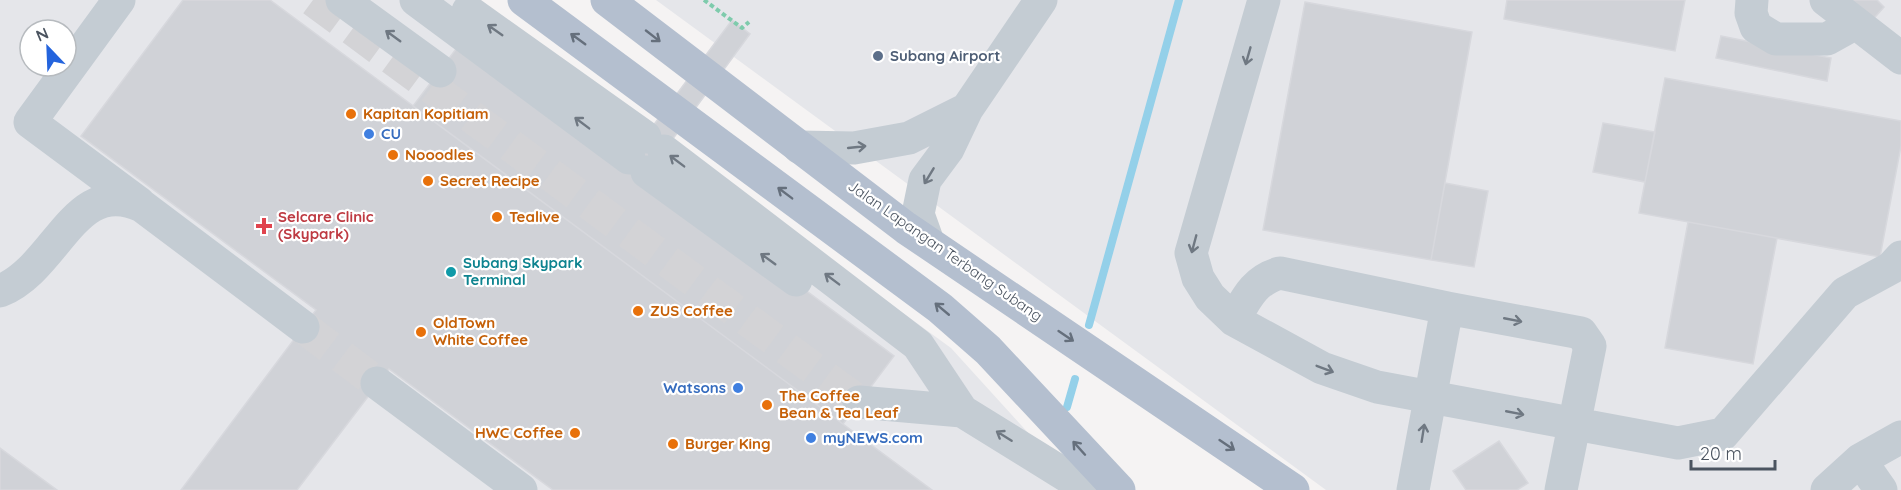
<svg xmlns="http://www.w3.org/2000/svg" width="1901" height="490" font-family="Quicksand,sans-serif">
<rect width="100%" height="100%" fill="#f5f3f3"/>
<path fill="#e5e6ea" fill-rule="evenodd" d="M0,0H474L951,348L1080,490H0ZM30,30H66V66H30Z
M656,0H1901V490H1326Z"/>
<g fill="none" stroke-linecap="round" stroke-linejoin="round">
<path stroke="#94d0e9" stroke-width="8" d="M1089,325L1179,0
M1067,407L1075,379"/>
</g>
<path fill="#d0d2d7" stroke="#d7d8dd" stroke-width="1.5" d="M183,0H270L932,490H553L389,369L297,490H181L316,310L81,136Z
M1507,0H1685L1675,51L1504,19Z
M1842,0H1877L1884,7L1869,24Z
M1305,2L1472,32L1431,260L1263,230Z
M732,20L750,34L664,151L638,167L629,158Z
M1721,36L1831,58L1827,81L1716,58Z
M465,37L894,356L843,424L413,106Z
M1665,78L1901,121V146L1880,257L1639,213Z
M1603,123L1655,132L1645,182L1593,172Z
M1445,183L1488,191L1474,267L1431,260Z
M1688,222L1777,238L1753,364L1665,348Z
M1499,441L1528,483L1517,490H1466L1453,471Z
M0,448L57,490H0Z"/>
<g fill="none" stroke-linecap="round" stroke-linejoin="round">
<path stroke="#d3d3d6" stroke-width="33" stroke-dasharray="33 16" stroke-linecap="butt" d="M313,0L859,402
M303,327L377,383"/>
<path stroke="#7ecbac" stroke-width="4" stroke-dasharray="4.5 3" stroke-linecap="butt" d="M704,0L742,28L749,22"/>
<path stroke="#c4ccd3" stroke-width="33" d="M119,0L30,122L139,203
M342,0L440,71
M416,0L629,158
M1264,0L1191,253L1198,278L1210,297L1234,320L1322,368L1377,387L1678,443L1723,434L1845,293L1891,268L1901,257
M1752,0L1751,13L1756,27L1776,39H1827L1854,24
M1826,0L1901,58
M468,11L645,137
M967,109L1041,0
M799,147L854,148L909,138L967,109L948,149L925,180L918,214L928,242
M664,151L918,345L962,411L1067,476L1090,486L1112,484
M647,172L796,280
M0,291C58,268 74,174 142,206L303,327
M1234,320C1246,299 1254,280 1280,273L1447,308
M377,383L521,490
M859,402L962,411
M1860,460L1881,490
M1413,490L1447,308L1581,333L1590,346L1561,490
M1827,490L1860,460L1901,437"/>
<path stroke="#b4bfcf" stroke-width="33" d="M524,0L940,308L988,350L1119,490
M607,0L906,228L1293,490"/>
</g>
<defs><path id="oneway-shaft" d="M-6 0H5M1.5-3L5.5 0L1.5 3" fill="none" stroke-width="1.6" stroke-linecap="round" stroke-linejoin="round" transform="scale(1.5)"/></defs>
<g stroke="#6f7882">
<use href="#oneway-shaft" transform="translate(495 30) rotate(-145)"/>
<use href="#oneway-shaft" transform="translate(393 36) rotate(-144)"/>
<use href="#oneway-shaft" transform="translate(1248 56) rotate(106)"/>
<use href="#oneway-shaft" transform="translate(582 123) rotate(-143)"/>
<use href="#oneway-shaft" transform="translate(857 147) rotate(-6)"/>
<use href="#oneway-shaft" transform="translate(677 161) rotate(-143)"/>
<use href="#oneway-shaft" transform="translate(929 176) rotate(121)"/>
<use href="#oneway-shaft" transform="translate(1194 244) rotate(105)"/>
<use href="#oneway-shaft" transform="translate(768 259) rotate(-144)"/>
<use href="#oneway-shaft" transform="translate(832 279) rotate(-143)"/>
<use href="#oneway-shaft" transform="translate(1513 320) rotate(11)"/>
<use href="#oneway-shaft" transform="translate(1325 369) rotate(21)"/>
<use href="#oneway-shaft" transform="translate(1515 413) rotate(11)"/>
<use href="#oneway-shaft" transform="translate(1423 433) rotate(-81)"/>
<use href="#oneway-shaft" transform="translate(1004 436) rotate(-148)"/>
</g>
<g stroke="#656f7c">
<use href="#oneway-shaft" transform="translate(653 36) rotate(38)"/>
<use href="#oneway-shaft" transform="translate(578 39) rotate(-144)"/>
<use href="#oneway-shaft" transform="translate(785 193) rotate(-143)"/>
<use href="#oneway-shaft" transform="translate(942 309) rotate(-140)"/>
<use href="#oneway-shaft" transform="translate(1066 336) rotate(34)"/>
<use href="#oneway-shaft" transform="translate(1227 445) rotate(34)"/>
<use href="#oneway-shaft" transform="translate(1079 448) rotate(-132)"/>
</g>
<circle fill="#5c6f8a" stroke="#fff" stroke-width="2" cx="878" cy="56" r="6"/>
<g fill="#e8710a" stroke="#fff" stroke-width="2">
<circle cx="351" cy="114" r="6"/>
<circle cx="393" cy="155" r="6"/>
<circle cx="428" cy="181" r="6"/>
<circle cx="497" cy="217" r="6"/>
<circle cx="638" cy="311" r="6"/>
<circle cx="421" cy="332" r="6"/>
<circle cx="767" cy="405" r="6"/>
<circle cx="575" cy="433" r="6"/>
<circle cx="673" cy="444" r="6"/>
</g>
<g fill="#3f7fe0" stroke="#fff" stroke-width="2">
<circle cx="369" cy="134" r="6"/>
<circle cx="738" cy="388" r="6"/>
<circle cx="811" cy="438" r="6"/>
</g>
<path fill="#e0444e" stroke="#fff" stroke-width="2" d="M261 217h6v6h6v6h-6v6h-6v-6h-6v-6h6z"/>
<circle fill="#0f9aa8" stroke="#fff" stroke-width="2" cx="451" cy="272" r="6"/>
<g text-anchor="middle" stroke-width="4.5" stroke-linejoin="round" paint-order="stroke">
<g font-size="15" font-weight="bold" fill="#4e5e75" stroke="#fff" text-anchor="start">
<text x="890" y="61">Subang Airport</text>
</g>
<g font-size="15" font-weight="bold" fill="#c56008" stroke="#fff" text-anchor="start">
<text x="363" y="119">Kapitan Kopitiam</text>
<text x="405" y="160">Nooodles</text>
<text x="440" y="186">Secret Recipe</text>
<text x="509" y="222">Tealive</text>
<text x="650" y="316">ZUS Coffee</text>
<text x="433" y="328">OldTown<tspan x="433" dy="17">White Coffee</tspan></text>
<text x="779" y="401">The Coffee<tspan x="779" dy="17">Bean &amp; Tea Leaf</tspan></text>
<text x="563" y="438" text-anchor="end">HWC Coffee</text>
<text x="685" y="449">Burger King</text>
</g>
<g font-size="15" font-weight="bold" fill="#366cbe" stroke="#fff" text-anchor="start">
<text x="381" y="139">CU</text>
<text x="726" y="393" text-anchor="end">Watsons</text>
<text x="823" y="443">myNEWS.com</text>
</g>
<g font-size="15" font-weight="bold" fill="#be3a42" stroke="#fff" text-anchor="start">
<text x="278" y="222">Selcare Clinic<tspan x="278" dy="17">(Skypark)</tspan></text>
</g>
<g font-size="15" fill="#4b5460" stroke="#fff">
<text transform="translate(945 251) rotate(35)" y="5">Jalan Lapangan Terbang Subang</text>
</g>
<g font-size="15" font-weight="bold" fill="#0d838f" stroke="#fff" text-anchor="start">
<text x="463" y="268">Subang Skypark<tspan x="463" dy="17">Terminal</tspan></text>
</g>
</g>
<g transform="translate(48 48) rotate(337)"><circle r="28" fill="#ffffff" stroke="#b7bbbf" stroke-width="1.5"/>
<path d="M0-4.5L10 22L0 15L-10 22Z" fill="#2464dd"/>
<text y="-9" font-size="16" font-weight="bold" text-anchor="middle" fill="#4b5460">N</text>
</g>
<path d="M1691 460v9h84v-9" fill="none" stroke="#4b5460" stroke-width="3"/>
<text x="1700" y="460" font-size="18" fill="#4b5460" stroke="#ffffff" stroke-width="4.5" paint-order="stroke">20 m</text>
</svg>
